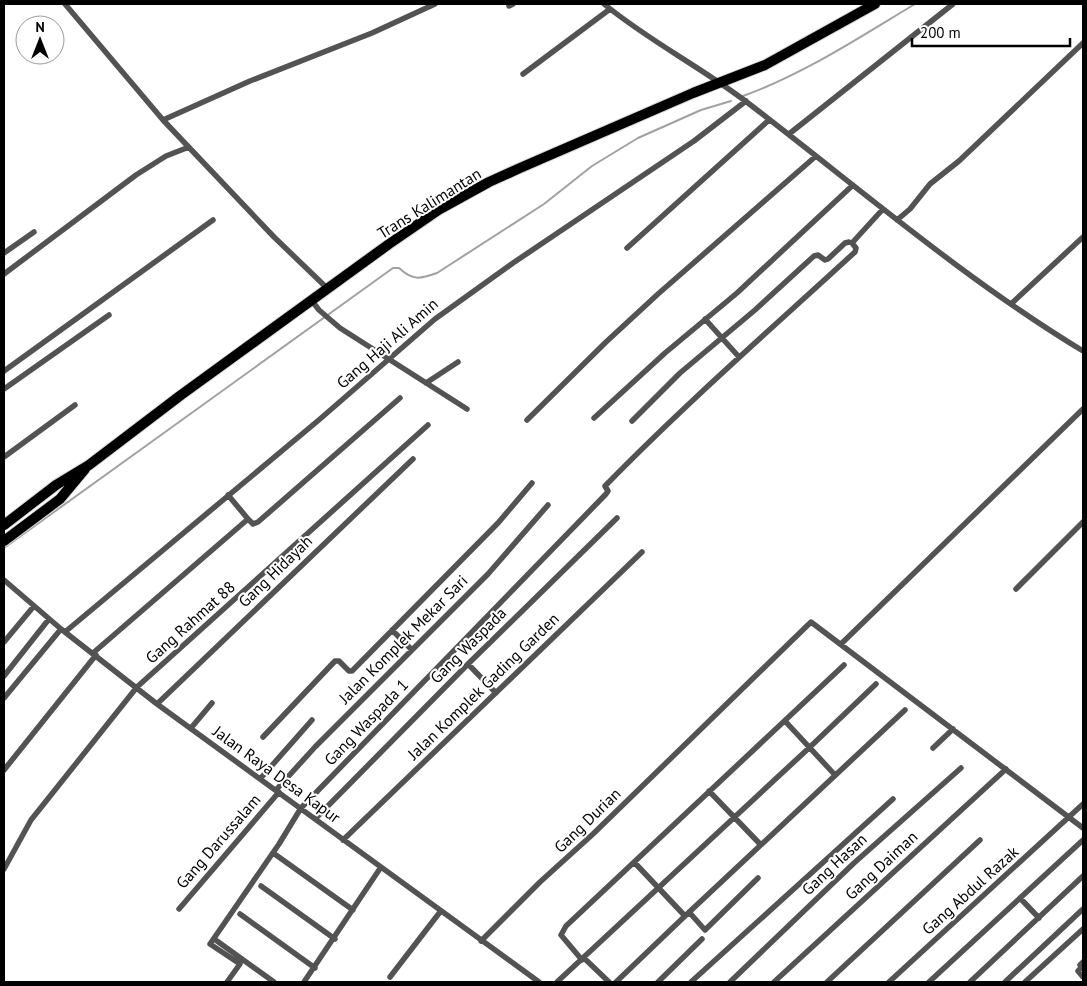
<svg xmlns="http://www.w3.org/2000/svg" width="1087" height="986" font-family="'PT Sans',sans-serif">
<rect width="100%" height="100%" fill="#fff"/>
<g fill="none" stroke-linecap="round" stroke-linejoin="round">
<path stroke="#a1a1a1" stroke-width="2" d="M743,96C804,74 860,37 915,4
M4,548L393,268H399C413,281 420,279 437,273L544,204L592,166L638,138L701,110L731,101"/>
<g stroke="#dbdbdb" stroke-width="12">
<path id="trunk" d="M4,525L56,485L89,465L181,395L389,244L440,209L489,182L520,168L693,93L765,65L875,4
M4,541L60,499L85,469"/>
</g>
<path stroke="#535353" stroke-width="5.5" d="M65,4L163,120
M604,4C649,41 701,67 748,103C858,187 964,279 1083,351
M509,6L513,4
M523,74L610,9
M789,134L953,4
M897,220L910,209L930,184L959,161L1083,43
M852,243L883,209
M627,248L769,120
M4,253L34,232
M4,274L136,175L166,156L189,147
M328,289L274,237L163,120L250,81L372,33L435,4
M312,301L319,310L340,328L467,409
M1011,304L1083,237
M705,319L739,357
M4,371L213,220
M426,383L458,362
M4,389L109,315
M594,418L665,353L737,293L853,185
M527,420L606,342L658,294L816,156
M632,421L680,373L755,310L814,256L818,255L825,260L828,259L845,243L849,242L852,243
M4,457L75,405
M228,495L248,519
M4,580L61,629L157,704L539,982
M1016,589L1083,522
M392,630L411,649
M65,632L320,419L435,319L513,263L694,141L746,101
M4,642L34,606
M841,644L1083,409
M93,653L248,519L253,524L258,522L400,398
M468,664L496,693
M4,676L49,619
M4,698L61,629
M157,704L413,459
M785,721L835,775
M191,728L212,703
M263,737L335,661H339L349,671H352L498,523L532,483
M933,748L953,729
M4,770L96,655
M260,779L312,720
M276,790L315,747L488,574L548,505
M709,791L760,844
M315,819L468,664L617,518
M343,840L642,552
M276,855L353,910
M634,862L685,916L905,710
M4,869L31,820L137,687L428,425
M261,886L335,939
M1020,898L1039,918
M179,909L279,792
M689,912L705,930L758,878
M240,914L315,968
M217,941L274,982
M481,941L540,882L593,834L811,622L1083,828
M584,958L609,982
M582,960L561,935L566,926L844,665
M1083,962L1080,965L1082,967L1078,971L1083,977
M390,977L440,912
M227,982L240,964L210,944L279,844L301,808L606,494L608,491L605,486C685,404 771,329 855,252L856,248L852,243
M304,982L381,867
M557,982L810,747L876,684
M616,982L685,916
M658,982L702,939
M691,982L893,799
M730,982L854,863L961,768
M774,982L1006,769
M827,982L980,840
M889,982L1083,804
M929,982L1083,840
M970,982L1083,876
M1005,982L1083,909
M1025,982L1083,929"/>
<use href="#trunk" stroke="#000" stroke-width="10"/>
</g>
<g text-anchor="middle" stroke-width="4" stroke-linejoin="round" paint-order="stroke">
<g font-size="16" fill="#000" stroke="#fff">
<text transform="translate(429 203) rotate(-32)" y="6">Trans Kalimantan</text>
<text transform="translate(387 343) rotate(-41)" y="6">Gang Haji Ali Amin</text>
<text transform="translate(275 571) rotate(-44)" y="6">Gang Hidayah</text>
<text transform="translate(190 622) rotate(-42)" y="6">Gang Rahmat 88</text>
<text transform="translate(403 639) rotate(-45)" y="6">Jalan Komplek Mekar Sari</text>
<text transform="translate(468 645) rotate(-45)" y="6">Gang Waspada</text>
<text transform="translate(483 686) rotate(-44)" y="6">Jalan Komplek Gading Garden</text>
<text transform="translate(366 722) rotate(-46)" y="6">Gang Waspada 1</text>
<text transform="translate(277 774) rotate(36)" y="6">Jalan Raya Desa Kapur</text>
<text transform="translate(587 820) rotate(-44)" y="6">Gang Durian</text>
<text transform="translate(218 841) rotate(-49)" y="6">Gang Darussalam</text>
<text transform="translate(834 864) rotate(-43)" y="6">Gang Hasan</text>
<text transform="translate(881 865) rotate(-43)" y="6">Gang Daiman</text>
<text transform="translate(970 890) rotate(-42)" y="6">Gang Abdul Razak</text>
</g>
</g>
<rect width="1087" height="986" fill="none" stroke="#000000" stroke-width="10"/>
<g transform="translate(40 40)"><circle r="24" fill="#ffffff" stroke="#999999"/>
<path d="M0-4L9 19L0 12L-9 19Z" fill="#000000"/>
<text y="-8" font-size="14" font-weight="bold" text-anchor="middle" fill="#000000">N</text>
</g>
<path d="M912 38v8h158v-8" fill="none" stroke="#000000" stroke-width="2.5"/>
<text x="920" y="38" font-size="15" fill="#000000" stroke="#ffffff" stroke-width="4" paint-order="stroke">200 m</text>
</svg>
